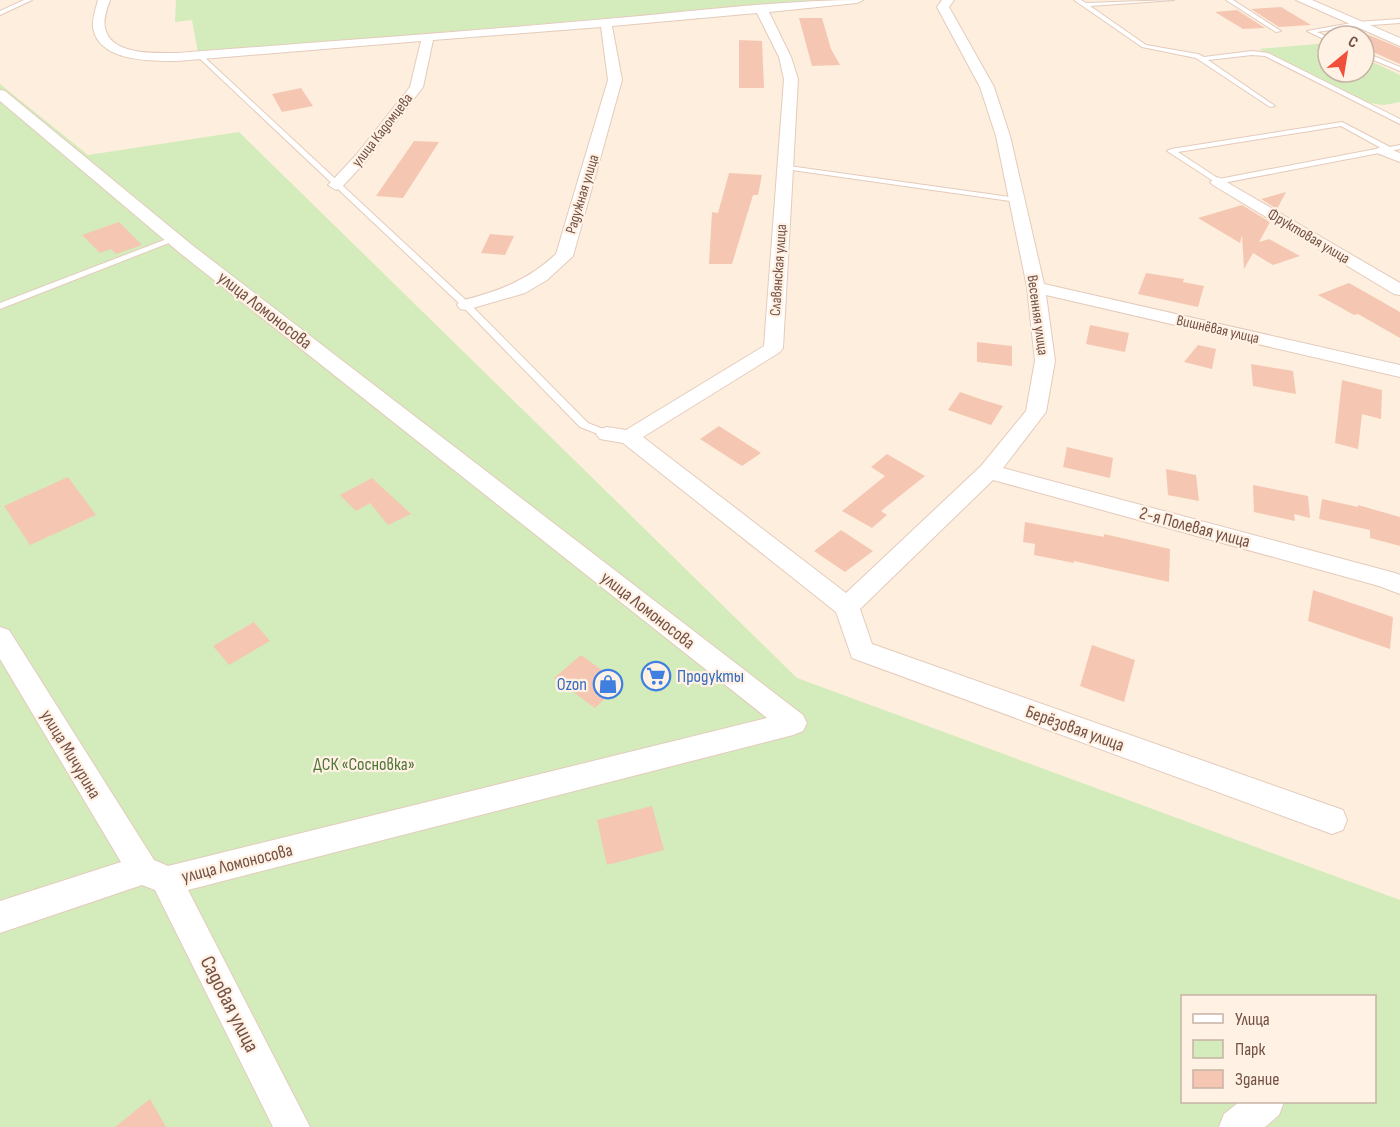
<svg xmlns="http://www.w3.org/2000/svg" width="1400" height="1127" font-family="'Sofia Sans Condensed',sans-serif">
<rect width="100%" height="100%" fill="#feeedd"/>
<path fill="#d4ebbc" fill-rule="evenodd" d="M176,0H822L198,53L192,20L175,22Z
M1328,43V72H1364V58L1400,75V102L1384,105L1368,103L1259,49Z
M0,84L88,155L239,132L797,678L1400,900V1127H0ZM1182,996H1374V1102H1182Z"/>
<path fill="#f5c7b3" d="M1281,7L1311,25L1279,27L1251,9Z
M1237,10L1265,28L1243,29L1215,12Z
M799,18H822L831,49L840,65L812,66Z
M1364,33L1400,48V64L1364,48Z
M739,40L762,41L764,88H739Z
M301,88L313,106L282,112L272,94Z
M414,141L439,142L403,198L376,196Z
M729,173L762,175L758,195H753L732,264H709L712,212L718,213Z
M1286,192L1277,209L1261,199Z
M1242,205L1270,222L1259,242L1269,239L1300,256L1273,265L1253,253L1244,269L1242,235L1240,243L1198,218Z
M119,222L142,245L116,254L111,249L100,253L82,235Z
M490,234L514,236L505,255L481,253Z
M1146,273L1184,279L1183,282L1204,286L1198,307L1138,294Z
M1349,283L1400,312V338L1358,314L1354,315L1318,295Z
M1090,325L1129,333L1125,352L1086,344Z
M977,342L1012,346V366L977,362Z
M1198,345L1216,349L1212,369L1184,362Z
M1251,364L1293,371L1296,394L1253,386Z
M1342,380L1382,390L1381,419L1362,414L1358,449L1335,443Z
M960,392L980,399L1003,406L991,425L948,410Z
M719,426L761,453L742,466L700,439Z
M1067,447L1113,458L1110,478L1063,467Z
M887,454L925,476L881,511L887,515L872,528L842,511L885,476L871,467Z
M1166,469L1196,475L1199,501L1168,495Z
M68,477L96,515L30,545L4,506Z
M372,478L411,514L388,525L370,503L356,511L340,495Z
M1253,485L1308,496L1310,518L1294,514L1295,521L1254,512Z
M1322,499L1358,507V505L1400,517V546L1370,538V530L1319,519Z
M1025,522L1104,537V534L1170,549L1169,582L1074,561V563L1034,555L1035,544L1023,542Z
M841,530L873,551L845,572L814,551Z
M1313,590L1393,617L1390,649L1308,621Z
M254,622L270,641L229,665L213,646Z
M1092,645L1135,660L1124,702L1080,686Z
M581,655L621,684L595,708L554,678Z
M652,806L664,850L607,865L597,820Z
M150,1099L166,1127H115Z"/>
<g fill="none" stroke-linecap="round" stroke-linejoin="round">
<g stroke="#e4cbbc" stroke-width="2">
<path id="service" d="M24,0H32L0,15V11Z
M1074,0H1081L1086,3L1174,0L1090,6L1146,45L1198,54L1204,57L1252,51L1268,53L1400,119V124L1265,56L1252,55L1208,60L1275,106L1270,107L1196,58L1142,47Z
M1226,0H1233L1281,31L1276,32Z
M1400,19V23L1357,26L1317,32L1328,37V41L1307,31L1357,22Z
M1364,52L1400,67V71L1364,56Z
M197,54H201L469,303L588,423L611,432L612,434L611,436H603L580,427L463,307L197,56Z
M1342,122L1390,147L1400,145V149L1218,184L1167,151L1171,149ZM1341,126L1381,148L1219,179L1178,152Z
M782,165L1017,198L1021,200L1017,202L785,169L781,167Z
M172,237L179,239L0,309V303Z"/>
</g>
<g stroke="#e4cbbc" stroke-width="2">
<path id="minor" d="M98,0H110C107,9 103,19 105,28C111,56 156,53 177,53C320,42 463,32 606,19C691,12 777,0 863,0L857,3L769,12L791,57L798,79L783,348L780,352L643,437L846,593L981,466L1026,411L1035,361L1027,287L996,136L980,87L937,7L942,0H954L949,7L994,87L1010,136L1044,284L1400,365V377L1046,295L1055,361L1046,412L1003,468L1395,573L1400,575V594L1379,586L993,480L860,609L872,644L1343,810L1347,820L1343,830L1332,834L852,658L836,612L623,443L600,439L596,434L600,429L607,427L626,430L764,346L784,79L779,57L757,13L612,26L622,80L573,256L547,280L525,293L466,310L460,309L457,305L460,301C497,292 527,281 556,254L608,80L601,27L433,40L423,87L366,161L341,188L336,190L328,185L331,182L356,155L410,87L421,41L177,61C151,61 98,62 93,27C92,19 96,8 98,0Z
M1296,0H1312L1400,38V46Z
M0,90L5,91L192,245L803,715L807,723L803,731L793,735L188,890L310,1127H273L155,890L142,885L0,933V901L121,862L0,659V627L9,630L154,860L168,866L767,718L180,253L0,101Z
M1382,146L1400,153V162L1377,153L1375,150Z
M1218,177L1400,283V295L1394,294L1213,185L1210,182Z
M1239,1102H1284L1279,1115L1265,1127H1219L1224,1114Z"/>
</g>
<use href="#service" fill="#fff" fill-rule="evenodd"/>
<use href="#minor" fill="#fff" fill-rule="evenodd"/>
</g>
<defs>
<g id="supermarket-ring" transform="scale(1.5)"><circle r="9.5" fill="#fff2e5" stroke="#3f7fe0" stroke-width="1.5"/><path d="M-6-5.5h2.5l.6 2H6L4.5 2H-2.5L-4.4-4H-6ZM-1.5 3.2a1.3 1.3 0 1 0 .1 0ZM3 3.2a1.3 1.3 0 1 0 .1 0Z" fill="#3f7fe0"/></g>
<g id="shop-ring" transform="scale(1.5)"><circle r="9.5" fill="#fff2e5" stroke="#3f7fe0" stroke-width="1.5"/><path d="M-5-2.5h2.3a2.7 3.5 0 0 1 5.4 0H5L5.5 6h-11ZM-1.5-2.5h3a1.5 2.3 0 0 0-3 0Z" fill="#3f7fe0"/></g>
</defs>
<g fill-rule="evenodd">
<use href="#supermarket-ring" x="656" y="676"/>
<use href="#shop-ring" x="608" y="684"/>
</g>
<g text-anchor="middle" stroke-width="4.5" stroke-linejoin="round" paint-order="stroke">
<g font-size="15" fill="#745145" stroke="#fff2e5">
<text transform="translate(382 130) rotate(-52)" y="5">улица Кадомцева</text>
<text transform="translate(582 194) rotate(-73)" y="5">Радужная улица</text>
<text transform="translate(1309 236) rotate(31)" y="5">Фруктовая улица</text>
<text transform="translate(778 270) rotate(-86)" y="5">Славянская улица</text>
<text transform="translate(1038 315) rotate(82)" y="5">Весенняя улица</text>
<text transform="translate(1218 329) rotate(13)" y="5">Вишнёвая улица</text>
</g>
<g font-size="18" fill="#745145" stroke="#fff2e5">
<text transform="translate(265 310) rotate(38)" y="6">улица Ломоносова</text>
<text transform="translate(1195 527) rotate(15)" y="6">2-я Полевая улица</text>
<text transform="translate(648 610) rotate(38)" y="6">улица Ломоносова</text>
<text transform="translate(1075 728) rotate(20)" y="6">Берёзовая улица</text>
<text transform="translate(71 754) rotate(59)" y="6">улица Мичурина</text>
<text transform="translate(237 863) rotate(-14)" y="6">улица Ломоносова</text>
</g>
<g font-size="18" fill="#366cbe" stroke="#fff2e5" text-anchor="start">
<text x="677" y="682">Продукты</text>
<text x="587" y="690" text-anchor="end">Ozon</text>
</g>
<g font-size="18" fill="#52753a" stroke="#fff2e5">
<text x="364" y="770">ДСК «Сосновка»</text>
</g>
<g font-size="21" fill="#745145" stroke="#fff2e5">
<text transform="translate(230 1004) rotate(63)" y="7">Садовая улица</text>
</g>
</g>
<rect x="1181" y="995" width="195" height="108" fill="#fff2e5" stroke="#c7b2a5" stroke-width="1.5"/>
<rect x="1193" y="1014" width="30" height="9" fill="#ffffff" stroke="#c7b2a5" stroke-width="1.5"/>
<text x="1235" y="1025" font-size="18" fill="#745145">Улица</text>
<rect x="1193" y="1040" width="30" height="18" fill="#d4ebbc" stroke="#c7b2a5" stroke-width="1.5"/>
<text x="1235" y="1055" font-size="18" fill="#745145">Парк</text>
<rect x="1193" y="1070" width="30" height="18" fill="#f5c7b3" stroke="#c7b2a5" stroke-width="1.5"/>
<text x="1235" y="1085" font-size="18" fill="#745145">Здание</text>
<g transform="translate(1346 54) rotate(30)"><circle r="28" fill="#fff2e5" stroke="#c7b2a5" stroke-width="1.5"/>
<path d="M0-4.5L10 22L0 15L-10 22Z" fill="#f0503a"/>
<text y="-9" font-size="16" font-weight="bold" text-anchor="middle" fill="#745145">С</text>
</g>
</svg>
